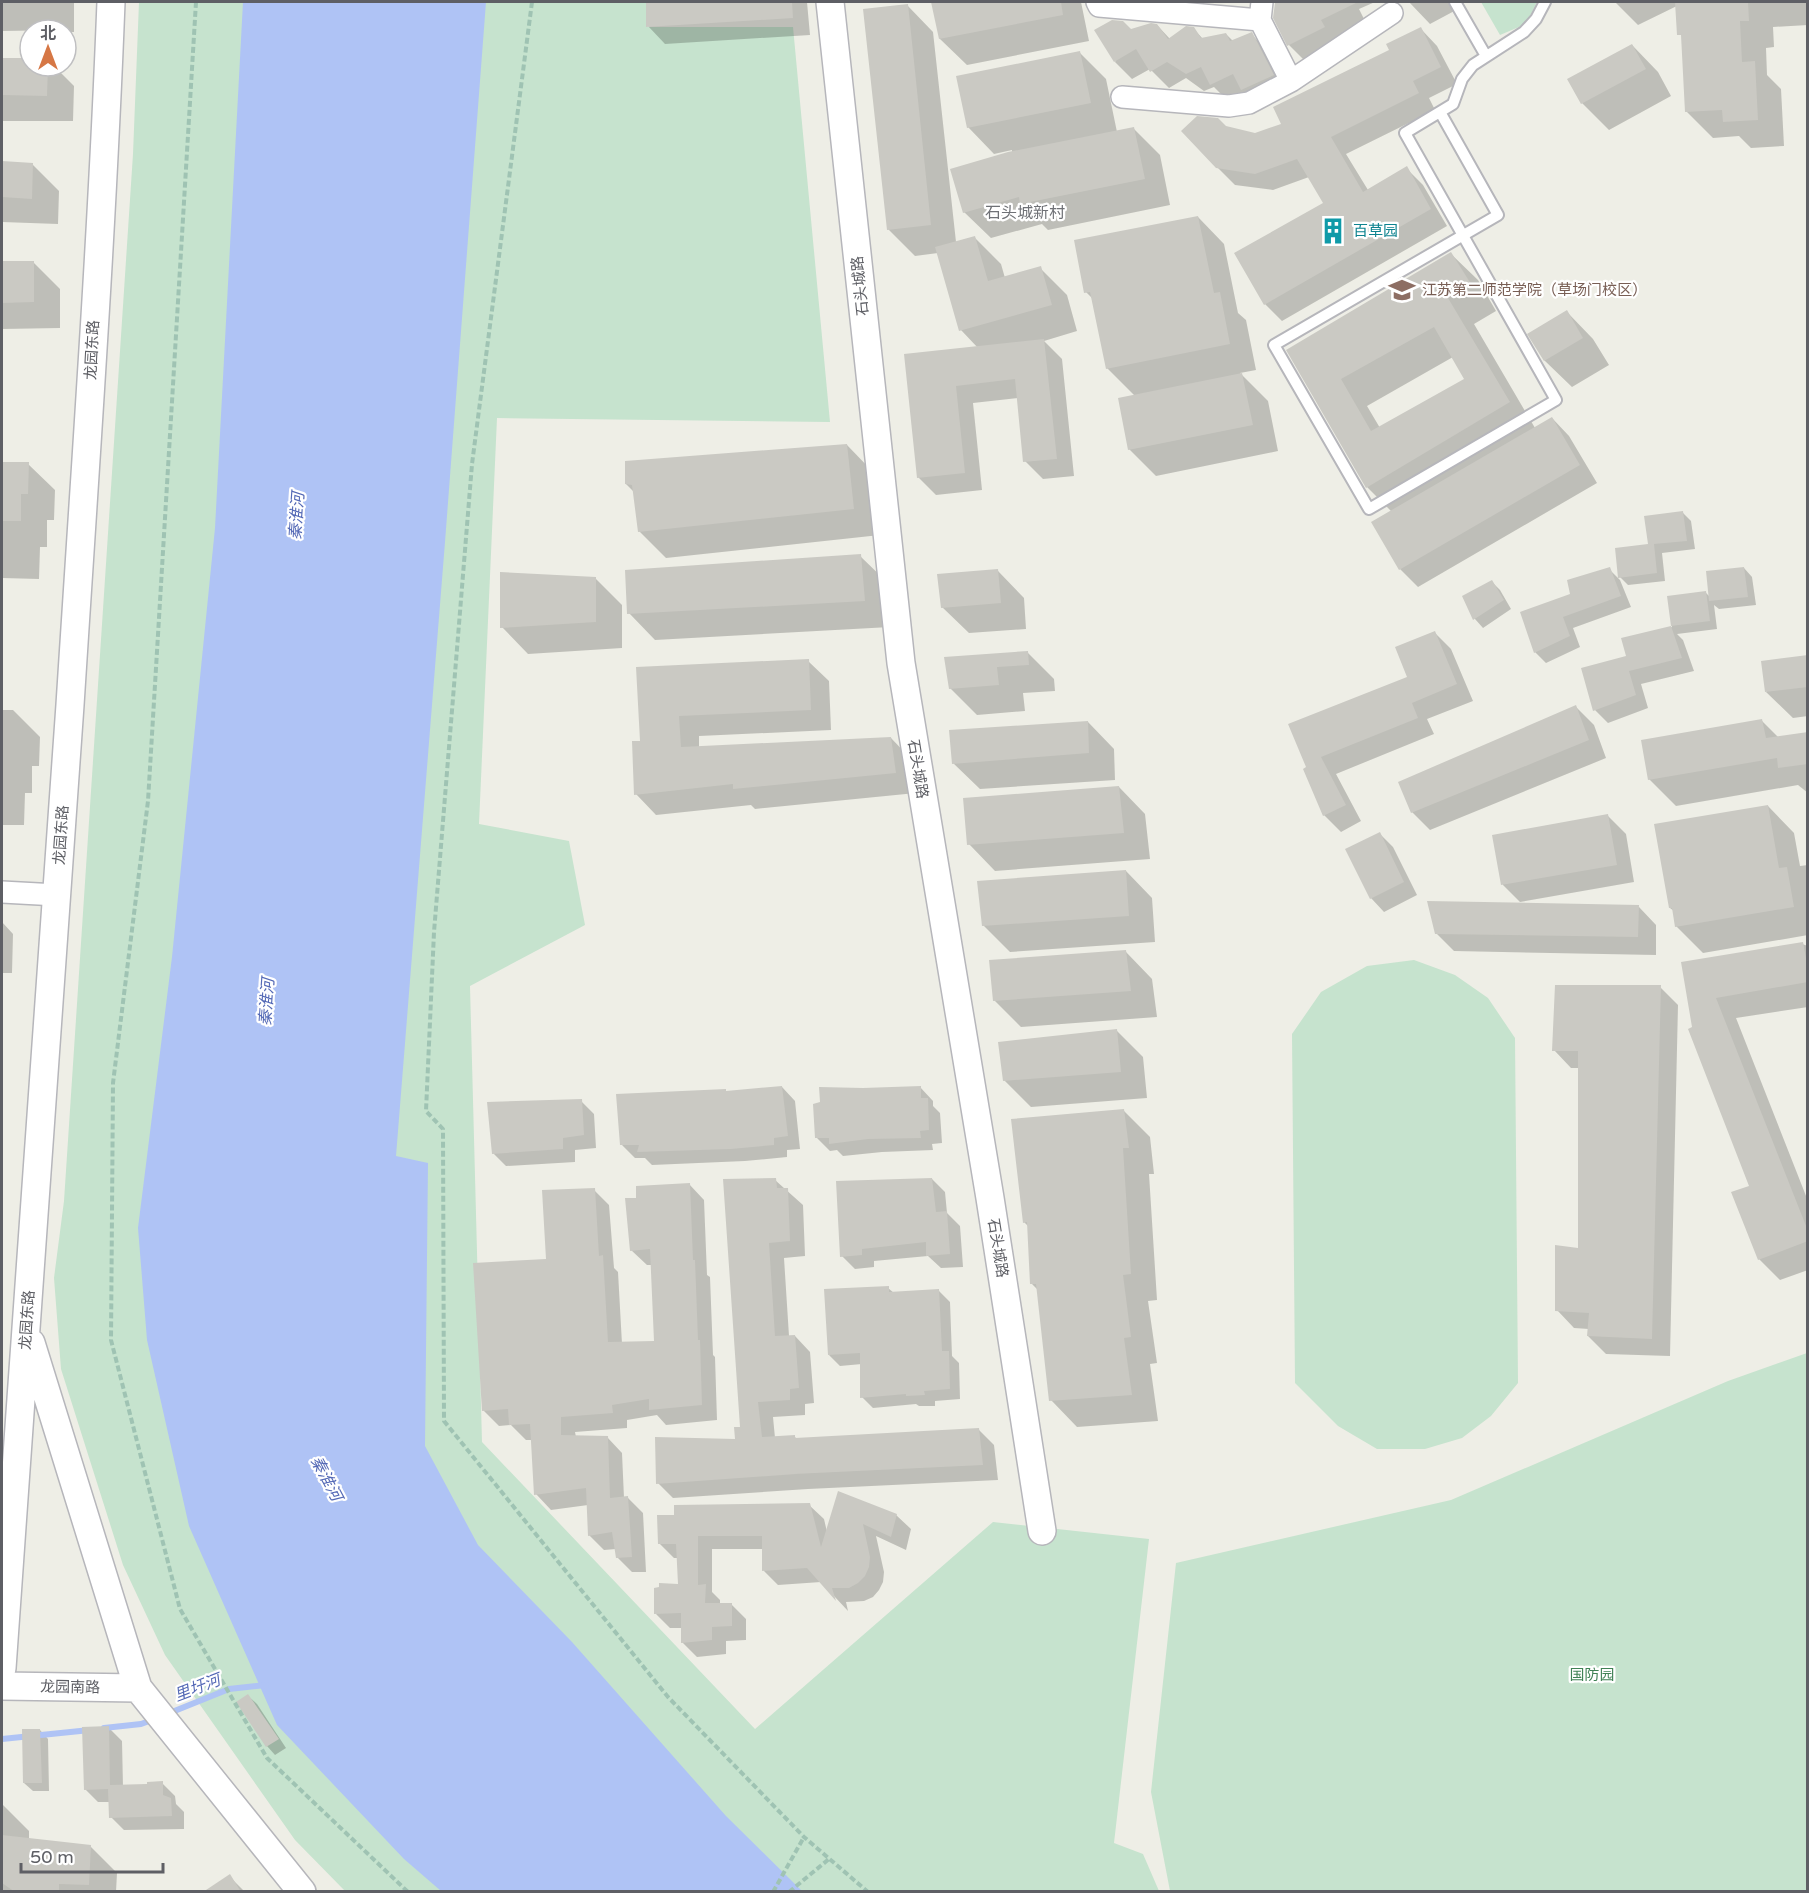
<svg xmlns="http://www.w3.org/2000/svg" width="1809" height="1893" font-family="'Varela Round','Noto Sans SC',sans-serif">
<rect width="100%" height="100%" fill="#eeeee6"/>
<path fill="#c6e3ce" d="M139,2H646V27H793L830,422L497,418L479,824L569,841L585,925L470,986L482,1442L755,1729L993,1522L1149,1539L1114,1843L1143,1854L1159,1891H345L295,1840L165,1655L123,1565L61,1369L54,1278L64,1201L133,154Z
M1481,2H1537L1526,24L1500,35Z
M1414,960L1455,975L1488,998L1515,1038L1518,1383L1491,1416L1462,1438L1425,1449H1377L1338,1426L1295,1383L1292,1034L1321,992L1367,966Z
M1807,1353V1891H1170L1151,1792L1176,1563L1451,1500L1728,1381Z"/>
<path fill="#afc3f5" d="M243,2H486L445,542L396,1156L428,1163L425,1446L478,1545L572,1642L726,1816L802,1891H441L404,1859L277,1725L189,1526L147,1340L138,1228L172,957L215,528Z"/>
<path fill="#0003" fill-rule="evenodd" d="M2,2H74V32H66V30L2,31Z
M648,2H807L810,35L665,44L648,26Z
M933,2H1081L1089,41L967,65L940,39Z
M1281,2H1375L1359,9L1368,27L1309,65L1289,45L1276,4Z
M1409,2H1454L1458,9L1430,24Z
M1615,2H1808V25L1773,27L1774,47L1766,48L1767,75L1781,89L1784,146L1751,148L1739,136L1713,138L1686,111L1683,3L1638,25Z
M907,5L933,32L956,242L974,237L1001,264L1005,278L1040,268L1067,295L1077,331L1044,341L1062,359L1074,476L1043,479L1025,461L1018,398L973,403L982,490L936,495L918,477L906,355L978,348L961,330L938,253L915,256L888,229Z
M1157,25L1170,39L1193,28L1203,39L1226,34L1233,41L1251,34L1269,52L1290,93L1229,102L1214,87L1204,91L1186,78L1169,88L1150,69L1132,79L1115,62L1131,31Z
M1421,29L1437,46L1457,84L1429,98L1435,110L1346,154L1368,190L1406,168L1423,185L1447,226L1282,321L1265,304L1325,203L1309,177L1273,190L1235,185L1217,167L1226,128L1255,135L1283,124Z
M1632,45L1658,72L1671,96L1609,130L1582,103L1569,79Z
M1080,53L1106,79L1117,132L1134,129L1160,155L1170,205L1048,230L1042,224L991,238L964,212L1012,153V150L994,154L968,127Z
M2,59H30V66H54L74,86L73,121H2Z
M2,163L32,164L59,191L58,224L2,222Z
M1198,217L1224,244L1238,313L1246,320L1256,370L1240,373L1268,401L1278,451L1156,476L1129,449L1135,396L1107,368L1093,299L1086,292Z
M1451,254L1478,280L1496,311L1474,324L1535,428L1552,418L1569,436L1597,483L1418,587L1400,569L1373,523L1392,512L1367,487L1288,351ZM1453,357L1466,379L1380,428L1367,406Z
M33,262L60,289V328L2,329V263Z
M1567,312L1593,339L1609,365L1572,387L1545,361L1529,334Z
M847,445L873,472L880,535L666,558L639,531L634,492L626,484Z
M2,464H28L55,490L54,520H47V547H40L39,579L2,578Z
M1683,513L1691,521L1695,549L1662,553L1665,581L1628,585L1620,577Z
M860,556L887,582L890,627L655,640L629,613Z
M1744,568L1752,577L1756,605L1719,609L1714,605L1717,629L1677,634L1683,640L1694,671L1641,684L1648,708L1608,723L1595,710L1627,657L1623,639L1672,627L1669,597L1706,593L1710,597Z
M1609,569L1620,580L1631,607L1573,628L1580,647L1546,663L1535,652L1522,613L1572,595Z
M998,571L1024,598L1026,629L969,633L942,607Z
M595,578L622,605V648L528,654L502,627Z
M1492,582L1500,590L1511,609L1483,628L1475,619L1464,596Z
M1435,633L1451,649L1473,701L1427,719L1434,734L1336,774L1361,821L1341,832L1324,815L1305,769L1409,677Z
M1028,653L1054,679L1055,691L1023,693L1025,711L977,715L950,688Z
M1808,657V716L1793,718L1766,692Z
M808,661L829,681L831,730L699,736V748L891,738L911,759L916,793L755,809L751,805L656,815L636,794L642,743L638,669Z
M1576,707L1594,725L1606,758L1430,830L1412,812L1400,782Z
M2,710H13L40,737L39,766H32V793H25L24,825H2Z
M1762,721L1778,737L1808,734V793L1798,785L1676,806L1649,779Z
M1088,722L1114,749L1115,780L980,789L953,763Z
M1119,787L1145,814L1150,859L995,871L969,844Z
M1768,806L1794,833L1800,866L1808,865V935L1703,953L1676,926L1674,911L1670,908Z
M1608,816L1626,834L1634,882L1520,902L1503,885L1494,836Z
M1380,834L1393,847L1417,895L1384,912L1371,898Z
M1126,871L1152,898L1155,942L1010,952L983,925Z
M1639,907L1656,925V955L1454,951L1436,933Z
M2,922L13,934L12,973H2Z
M1802,944L1808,946V1007L1736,1018L1808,1201V1270L1780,1280L1759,1259L1751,1187L1694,1028L1683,964Z
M1126,952L1152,979L1157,1017L1021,1027L994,1000Z
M1660,987L1678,1005L1670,1356L1606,1354L1588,1336L1589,1329L1574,1328L1557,1310L1579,1250V1068H1571L1554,1050Z
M1117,1031L1143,1057L1147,1098L1031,1107L1004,1080Z
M782,1087L795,1101L800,1149L787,1150V1157L745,1161L652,1165L645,1158H635L622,1145L727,1092Z
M920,1087L933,1101V1106L940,1113L942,1143L932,1144L933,1150L882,1152L843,1156L837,1150L830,1151L817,1138Z
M581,1101L594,1114L596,1148L575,1150V1162L506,1166L493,1153Z
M1123,1110L1150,1137L1154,1174H1149L1157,1300L1148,1301L1157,1363L1150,1364L1158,1421L1077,1427L1051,1400L1038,1290L1032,1284L1029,1227L1024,1222Z
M932,1179L945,1192L947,1213L960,1226L963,1267L941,1268L928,1256L874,1261V1267L855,1269L842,1256Z
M775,1180L803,1205L805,1256L784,1258L789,1336H795L810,1352L814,1403L805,1404V1415L773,1417L775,1438L794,1436L797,1439L978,1429L994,1445L998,1480L808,1489L673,1498L658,1483L737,1441L741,1428Z
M689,1184L704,1200L707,1275L710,1277L713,1355L715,1357L717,1420L666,1425L657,1415L627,1420V1428L575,1432L576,1437H607L622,1453L624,1498H628L643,1513L646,1572H632L617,1557L616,1549L604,1550L589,1535L588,1505L551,1510L536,1494L532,1440H526L511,1425L499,1426L483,1410L547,1260L594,1190L609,1205L614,1268L618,1272L622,1344L656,1343L652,1265H647L631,1250L637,1199Z
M888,1288L894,1293L939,1291L950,1302L952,1356L959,1363L960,1399L935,1401V1406H919L916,1404L873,1408L862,1397V1364L840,1366L829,1355Z
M809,1505L824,1519L827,1532L896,1515L911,1529L906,1550L876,1536L884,1572L883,1582L879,1590L873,1597L864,1601L846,1602L848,1611L821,1582L778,1585L764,1571V1549H712V1592L720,1600V1604H731L746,1619V1640L726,1641V1654L697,1657L682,1642V1628H670L656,1614L679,1586L678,1558H674L659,1543Z
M248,1696L257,1704L286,1748L275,1755L267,1746Z
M109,1728L122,1741L123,1787L162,1783L175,1796L176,1804L184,1812V1829L124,1830L111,1817L110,1802H98L85,1789Z
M40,1730L48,1739L49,1791H33L24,1783Z
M2,1804L29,1831V1839L90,1846L117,1873L116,1892L2,1891Z
M229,1876L245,1892H206Z"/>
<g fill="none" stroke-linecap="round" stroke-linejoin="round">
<path stroke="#afc3f5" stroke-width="6" d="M167,1714L229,1689L266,1685
M104,1728L141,1724L155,1719
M2,1739L90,1730"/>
</g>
<path fill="#cac9c3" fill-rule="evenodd" d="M646,2H792L793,18L646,27Z
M931,2H1061L1063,15L939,39Z
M1277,2H1358L1321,20L1325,27L1287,46L1273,18L1275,3Z
M1675,2H1748L1749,21H1740L1742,62L1755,61L1758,120L1723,122L1722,110L1685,112L1681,35H1677Z
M908,4L931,225L887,230L863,9Z
M1112,20L1123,21L1131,29L1151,23L1157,24L1168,39L1186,26L1194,27L1201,38L1226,33L1230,41L1252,32L1274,75L1241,90L1233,74L1210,85L1201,67L1186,74L1167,62L1150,72L1136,49L1114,62L1094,30Z
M1421,27L1441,67L1413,81L1419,93L1331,137L1363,192L1407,166L1431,209L1264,305L1234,253L1323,203L1297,159L1255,174L1216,168L1181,131L1197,116L1218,118L1226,126L1255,133L1281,124L1273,107L1389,50L1386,44Z
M1632,44L1646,69L1581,104L1567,79Z
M1080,51L1091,103L967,128L956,76Z
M2,58H30V66H48L47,96L2,95Z
M1134,127L1145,179L1020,204L1019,197L963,213L950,169L1008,152Z
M2,161L33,163L32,199L2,197Z
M1198,216L1214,293L1220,292L1230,344L1106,369L1090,292L1084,293L1074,240Z
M975,236L988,281L1041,266L1052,305L959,331L935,247Z
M1451,252L1471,284L1448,298L1510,402L1366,488L1286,350ZM1434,327L1464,379L1371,431L1341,379Z
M2,261H34V302L2,303Z
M1567,310L1583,338L1544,361L1527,334Z
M1044,339L1057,459L1023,462L1015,379L956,386L965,473L917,478L904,354Z
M1242,373L1253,425L1128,450L1118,398Z
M1552,417L1580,465L1399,570L1371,522Z
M847,444L854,509L638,532L632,485L625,484V461Z
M2,462H29L28,494H21V521H2Z
M1683,511L1687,541L1654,544L1657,573L1618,578L1615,548L1648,544L1644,516Z
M861,554L865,601L627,614L625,570Z
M1610,567L1621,596L1563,617L1570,636L1534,653L1520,612L1570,594L1567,580Z
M1744,567L1748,597L1709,601L1706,571Z
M998,569L1001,603L941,608L937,574Z
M500,572L596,577V622L500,628Z
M1492,580L1504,600L1473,620L1462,596Z
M1706,591L1710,621L1671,626L1667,596Z
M1671,626L1682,658L1629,671L1636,695L1593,711L1581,668L1626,656L1621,638Z
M1435,631L1457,684L1412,703L1418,718L1321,757L1346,805L1323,816L1303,769L1306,767L1288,724L1407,677L1395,647Z
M1028,651L1029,665L997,667L999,685L949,689L944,657Z
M1808,655V687L1765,692L1761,661Z
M809,659L811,710L679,716L681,747L891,737L896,773L733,789V784L634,795L632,741H640L636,667Z
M1576,705L1589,740L1411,813L1398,782Z
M1762,719L1766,738L1808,732V764L1778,768L1777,758L1648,780L1641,740Z
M1088,721L1089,753L952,764L949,730Z
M1119,786L1124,833L967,845L963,798Z
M1768,805L1779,868L1787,867L1794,907L1675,927L1672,908H1669L1654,824Z
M1608,814L1617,865L1501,885L1492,835Z
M1380,832L1404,882L1370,899L1345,849Z
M1126,870L1129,916L982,926L977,881Z
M1427,901L1639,905L1638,937L1435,934Z
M1803,942L1808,969V982L1716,998L1808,1231V1241L1758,1260L1731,1192L1749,1186L1688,1029L1692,1027L1681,962Z
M1126,950L1131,991L993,1001L989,960Z
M1555,985H1661L1652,1339L1587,1336L1589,1313L1555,1311V1245L1578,1248V1051H1552Z
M1117,1029L1121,1072L1003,1081L998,1042Z
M782,1086L788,1136L774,1138V1145L731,1149L637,1152L639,1145H620L616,1094L726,1089V1091Z
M921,1086V1098H928L929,1130L920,1131L921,1138L868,1139L829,1144V1138H815L813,1104L820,1102L819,1087L863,1088Z
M582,1099L584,1135L563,1138V1149L492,1154L487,1102Z
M1124,1109L1129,1148H1123L1131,1274L1123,1275L1131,1337L1124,1338L1132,1395L1049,1401L1036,1284H1030L1027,1222L1023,1223L1011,1119Z
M776,1178L777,1188H788L790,1241L769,1243L775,1336L795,1335L799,1388L790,1389V1400L758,1402L762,1437L795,1435V1438L979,1428L983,1465L794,1474H796L656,1484L655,1437L735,1439L734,1427H740L723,1179Z
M932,1178L936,1212L947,1211L950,1254L926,1256V1242L862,1249V1255L840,1257L836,1181Z
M690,1183L693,1260H695L698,1340H700L702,1405L649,1410V1399L612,1405L613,1413L561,1417V1435L608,1436L610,1498L628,1496L632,1557L616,1558L612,1532L588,1536L586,1488L534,1495L530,1424L509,1425L508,1409L482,1411L473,1263L546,1259L542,1190L595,1188L599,1256L603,1255L608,1342L654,1341L650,1249L630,1251L625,1198H636V1186Z
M889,1286V1292L939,1289L942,1351H949L950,1389L924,1391L925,1395L906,1396V1394L860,1398V1353L828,1355L824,1289Z
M838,1491L897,1514L891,1537L863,1524L870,1557L869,1567L865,1576L858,1583L849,1588H832L836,1601L807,1568L762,1571V1536H698V1585L706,1584L705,1603H732V1626L712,1627V1640L681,1643V1613L654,1614V1588L659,1587V1583L678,1584L676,1544H658L657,1515H674V1505L810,1503L821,1547Z
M248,1694L279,1739L266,1747L236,1702Z
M109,1726L110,1785L147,1784V1782L163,1781V1795L171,1798L172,1816L109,1818L108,1789L84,1790L82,1727Z
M22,1729H40L42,1783H23Z
M2,1835L91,1845L89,1885L59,1884V1892H15L2,1883Z
M230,1874L241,1892H203Z"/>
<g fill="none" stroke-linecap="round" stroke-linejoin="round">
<g stroke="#b6b6bb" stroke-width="14">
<path id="service" d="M1455,2L1486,56
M1440,112L1498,215L1274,345L1369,509L1556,400L1405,133L1453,104L1462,79L1473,65L1524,32L1536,19L1545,2"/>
</g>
<g stroke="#b6b6bb" stroke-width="24">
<path id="minor" d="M1097,2L1099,6L1260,20L1262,2
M1260,20L1291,81L1392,13
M1122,97L1229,106L1249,103L1291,81
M2,892L57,895"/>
</g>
<g stroke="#b6b6bb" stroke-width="30">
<path id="tertiary" d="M830,2L901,663L990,1198L1042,1531
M31,1343L138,1688L302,1892
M2,1668C25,1347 48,1026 70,705C85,471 102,236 111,2
M2,1686L138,1688"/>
</g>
<path stroke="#9fc3b3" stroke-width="4" stroke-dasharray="6 3" stroke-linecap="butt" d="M196,2L148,801L113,1083L111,1340L180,1609L267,1758L408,1892
M532,2L472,464L434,932L426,1111L443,1129L444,1421L668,1697L804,1837L868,1892
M773,1892L804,1837
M789,1892L829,1859"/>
<use href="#service" stroke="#fff" stroke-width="10"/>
<use href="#minor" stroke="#fff" stroke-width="21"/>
<use href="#tertiary" stroke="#fff" stroke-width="27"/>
</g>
<defs>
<g id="building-bare" transform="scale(2.07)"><path d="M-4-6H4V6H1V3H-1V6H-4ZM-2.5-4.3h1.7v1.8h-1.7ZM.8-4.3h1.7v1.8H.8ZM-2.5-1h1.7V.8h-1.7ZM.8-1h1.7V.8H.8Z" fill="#0f9aa8" stroke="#fff" stroke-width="2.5" paint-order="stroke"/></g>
<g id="university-bare" transform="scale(2.07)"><path d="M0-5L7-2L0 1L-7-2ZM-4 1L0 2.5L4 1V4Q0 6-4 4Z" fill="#8d6e63" stroke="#fff" stroke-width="2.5" paint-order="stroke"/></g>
</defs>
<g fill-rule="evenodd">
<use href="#building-bare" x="1333" y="231"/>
<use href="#university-bare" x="1402" y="290"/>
</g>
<g text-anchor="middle" stroke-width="4.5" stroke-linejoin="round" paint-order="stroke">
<g font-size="15" fill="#0d838f" stroke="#fff" text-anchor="start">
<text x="1353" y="236">百草园</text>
</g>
<g font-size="15" fill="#5e5f65" stroke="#fff">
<text transform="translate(860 286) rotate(-96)" y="5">石头城路</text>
<text transform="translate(92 350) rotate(-87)" y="5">龙园东路</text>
<text transform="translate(918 769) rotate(81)" y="5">石头城路</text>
<text transform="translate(61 835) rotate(-86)" y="5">龙园东路</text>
<text transform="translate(998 1248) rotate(81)" y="5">石头城路</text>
<text transform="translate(27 1320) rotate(-86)" y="5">龙园东路</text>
<text transform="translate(70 1687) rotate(1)" y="5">龙园南路</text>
</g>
<g font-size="15" fill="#785e54" stroke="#fff" text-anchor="start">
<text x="1422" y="295">江苏第二师范学院（草场门校区）</text>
</g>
<g font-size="15" fill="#408255" stroke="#fff">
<text x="1592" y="1680">国防园</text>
</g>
<g font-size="16" fill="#6f7176" stroke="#fff">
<text x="1025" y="218">石头城新村</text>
</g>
<g font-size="16" font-style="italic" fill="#5469b6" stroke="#fff">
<text transform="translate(296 516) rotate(-86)" y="6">秦淮河</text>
<text transform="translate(266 1002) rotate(-86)" y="6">秦淮河</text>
<text transform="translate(327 1478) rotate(62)" y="6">秦淮河</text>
<text transform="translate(197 1687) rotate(-21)" y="6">里圩河</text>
</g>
</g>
<rect width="1809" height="1893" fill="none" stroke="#5e5f65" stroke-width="6"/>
<g transform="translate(48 48)"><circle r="28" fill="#ffffff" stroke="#bfbfc1" stroke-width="1.5"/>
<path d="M0-4.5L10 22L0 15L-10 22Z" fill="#d67745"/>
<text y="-9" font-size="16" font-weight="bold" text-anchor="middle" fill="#5e5f65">北</text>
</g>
<path d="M21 1863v9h142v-9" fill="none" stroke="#5e5f65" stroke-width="3"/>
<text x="30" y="1863" font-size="18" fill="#5e5f65" stroke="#ffffff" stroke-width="4.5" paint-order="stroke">50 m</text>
</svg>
